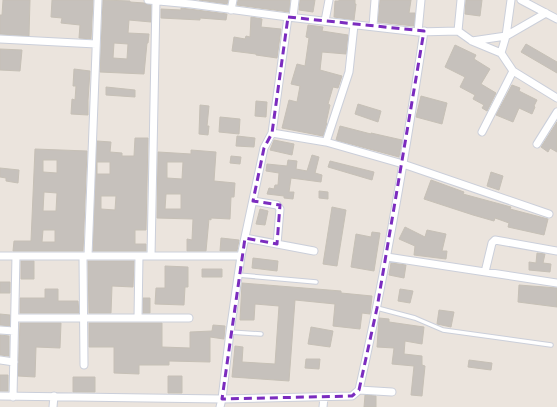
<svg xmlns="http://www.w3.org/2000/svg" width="557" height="407" font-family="'IBM Plex Sans',sans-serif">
<rect width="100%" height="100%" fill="#ebe4dd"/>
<path fill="#c6c1bc" stroke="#c6c0b6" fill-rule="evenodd" d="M3,0H30L29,36L0,34V15H2Z
M52,0H93L91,39L79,38L80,25L61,23L62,18L51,17Z
M103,0L130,1V2L144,3L151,5V22L129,20L128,33L149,34L148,43H147L144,74L100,72ZM114,43L128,44L127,59L113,58Z
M199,0H228L227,4Z
M238,0H290L289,12L237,5Z
M300,0H315L313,12L299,10Z
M339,0H355V4H356L354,20L334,17L335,1H339Z
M380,0H411L409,13H415L414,26L378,22Z
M466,0H482L480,16L465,14Z
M181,8L227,14L226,20L200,18V20L161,18V9L181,10Z
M251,17L262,19L261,27L281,29L277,58L256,55V54L232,51L234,37L245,39L246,36L250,37Z
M308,25L323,27L322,31L348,35L346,54L322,52L320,70L342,76L338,88L333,87L328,104L330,105L326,123H327L323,136L282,128L289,100L297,102L300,86L291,84L297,64L305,66L309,38L306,37Z
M526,44L557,62V73L521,52Z
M455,45L476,55L474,59L490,69L481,84L496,93L487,111L482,108L484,105L473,99L475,95L460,87L465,77L445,67Z
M0,49L22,50L20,71L0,70Z
M74,69L90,71L88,100V115L71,114L72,99L75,100L76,86H73Z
M512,85L520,88L519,91L537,100L534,106L535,107L532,114L519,108L513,122L496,115Z
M106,87L135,90V97L106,95Z
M421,96L447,103L442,124L416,117Z
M256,101L267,102L266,117L255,116Z
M358,104L381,111L378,122L355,114Z
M200,105L209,106L207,126H209L208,135L199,134Z
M220,117L240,119L239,134L219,132Z
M557,122V152L550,148L548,152L541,147Z
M340,126L371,134V133L402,140L399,157L336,140Z
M237,136L255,138L254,147L236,146Z
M135,138H148L146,230H135V244H146V251H93L97,141L111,142L110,152L122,153V156H134ZM97,162H110V174H97ZM101,196H116L115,210L101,209Z
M274,140L294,144L292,155L270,150Z
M35,149L87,151L83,251H13L14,241H31ZM43,160H57V173L43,172ZM44,192L57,193L56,211H43ZM43,230H55V242H42Z
M191,150L216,152L214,181L235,183L234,197H231L230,219L211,218V220L209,219L206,251H187V239L192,240L193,219L157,218L158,152L191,154ZM167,162H183L182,179L167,178ZM166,194H181V209H165Z
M312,155L319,157L315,173L322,175L321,182L291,178L289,192H294L293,199L284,198V196L267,194L269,188L274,189L275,185H278L279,173L266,171L267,164L287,166L288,160L297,161L296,169L307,171Z
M231,156L241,157L240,164L230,163Z
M330,161L374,172L372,180L328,167Z
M0,168L19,170L18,183L6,181V178L0,177Z
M491,172L503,176L499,190L487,186Z
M431,180L464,192L463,194L511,207L510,209L548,219L544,235L508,227L509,223L495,218L494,221L473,215L424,199Z
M319,191L328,192V199L319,198Z
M332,207L346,210L337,266L323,264Z
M260,209L268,211L265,225L256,224Z
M405,227L425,237L427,230L446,234L442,251H447L446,259L414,255L415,246L399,239Z
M372,232L380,233L374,271L351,267L356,234L371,237Z
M221,238L239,240L237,251H220Z
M537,253L545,254L543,263L551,264L550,272L529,270V262L536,263Z
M253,258L278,261L277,271L252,268Z
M21,261H34V279H21Z
M88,261H134L133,287L112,286L111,313H89Z
M391,263L406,265L404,278L389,275Z
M165,266L188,267V287H185L184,305L155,304L156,288H165Z
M202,269H222V277H202Z
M0,282H10V293H0Z
M242,283L341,291V293L372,296L370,314L362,313L360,329L333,326L335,304L295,300L289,381L232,377L235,346L243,347L242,362L275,364L279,306L255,304L254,320H240Z
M519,285L557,288V307L518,302Z
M45,289H58V301H78L79,313H20V298H45Z
M400,289L413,291L410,303L398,301Z
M143,298H150V313H143Z
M439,310L454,312L451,327L437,324Z
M0,314L10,315V326L0,325Z
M379,318L389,319V322L424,327L422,344L405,341L404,354L422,356V365L425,366L422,396L411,395L414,366L392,364L394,348L377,347Z
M20,323H61L60,348L36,347L35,377L18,376Z
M89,323H162V347L190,348V332L212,331L213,325L225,326L224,339L210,337V362L169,361V365H139V374L114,373V347H89Z
M311,327L333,331L330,347L308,344Z
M0,335L9,336V356L0,355Z
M306,359H320L319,369L305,368Z
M469,360L492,363L491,370L468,367Z
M0,375H8V391H0Z
M168,376H182V393H168Z
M73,377H95V392H73Z
M365,395L376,396V407H364Z"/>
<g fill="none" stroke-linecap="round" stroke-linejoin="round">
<g stroke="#cbcfda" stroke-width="5.5">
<path id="lane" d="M238,275L316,282
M377,308L415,318L443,330L551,345
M230,332L261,334"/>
</g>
<g stroke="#cbcfda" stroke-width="9">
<path id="street" d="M148,0L191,4L288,17L418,32L458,31L472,41L501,53L513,71L557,98
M521,0L557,19
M231,10L233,0
M293,17L295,0
M325,21L329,0
M373,26L375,0
M458,31L461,0
M418,32L421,0
M0,39L96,44
M472,41L506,36L546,13
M501,53L506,36L511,0
M482,132L513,71
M272,133L326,142L403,164L549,214
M326,142L349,72L354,25
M537,144L557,112
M253,201L277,205L280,209L277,244
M245,238L314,251
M0,256H241
M83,256L84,365
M88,256L98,0
M151,256L156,0
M387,257L557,283
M485,272L492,243L495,240L557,251
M15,318H189
M138,318L139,256
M0,330L14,331
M0,360L14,362
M359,390L392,392
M0,396L222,399L352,396L359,390C386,271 406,152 424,31
M13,397L16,256
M53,407L54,396
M220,407L222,399L230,332L241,256L264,148L272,133L288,17
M323,407L324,397"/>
</g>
<use href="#lane" stroke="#fff" stroke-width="3.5"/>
<use href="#street" stroke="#fff" stroke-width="7"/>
</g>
<path fill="none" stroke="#7b2cbf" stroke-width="3" stroke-dasharray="8 5" stroke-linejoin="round" d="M288,17L424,31L377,308L359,390L352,396L222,399L245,238L277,244L280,205L253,201L264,148L272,133Z"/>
</svg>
